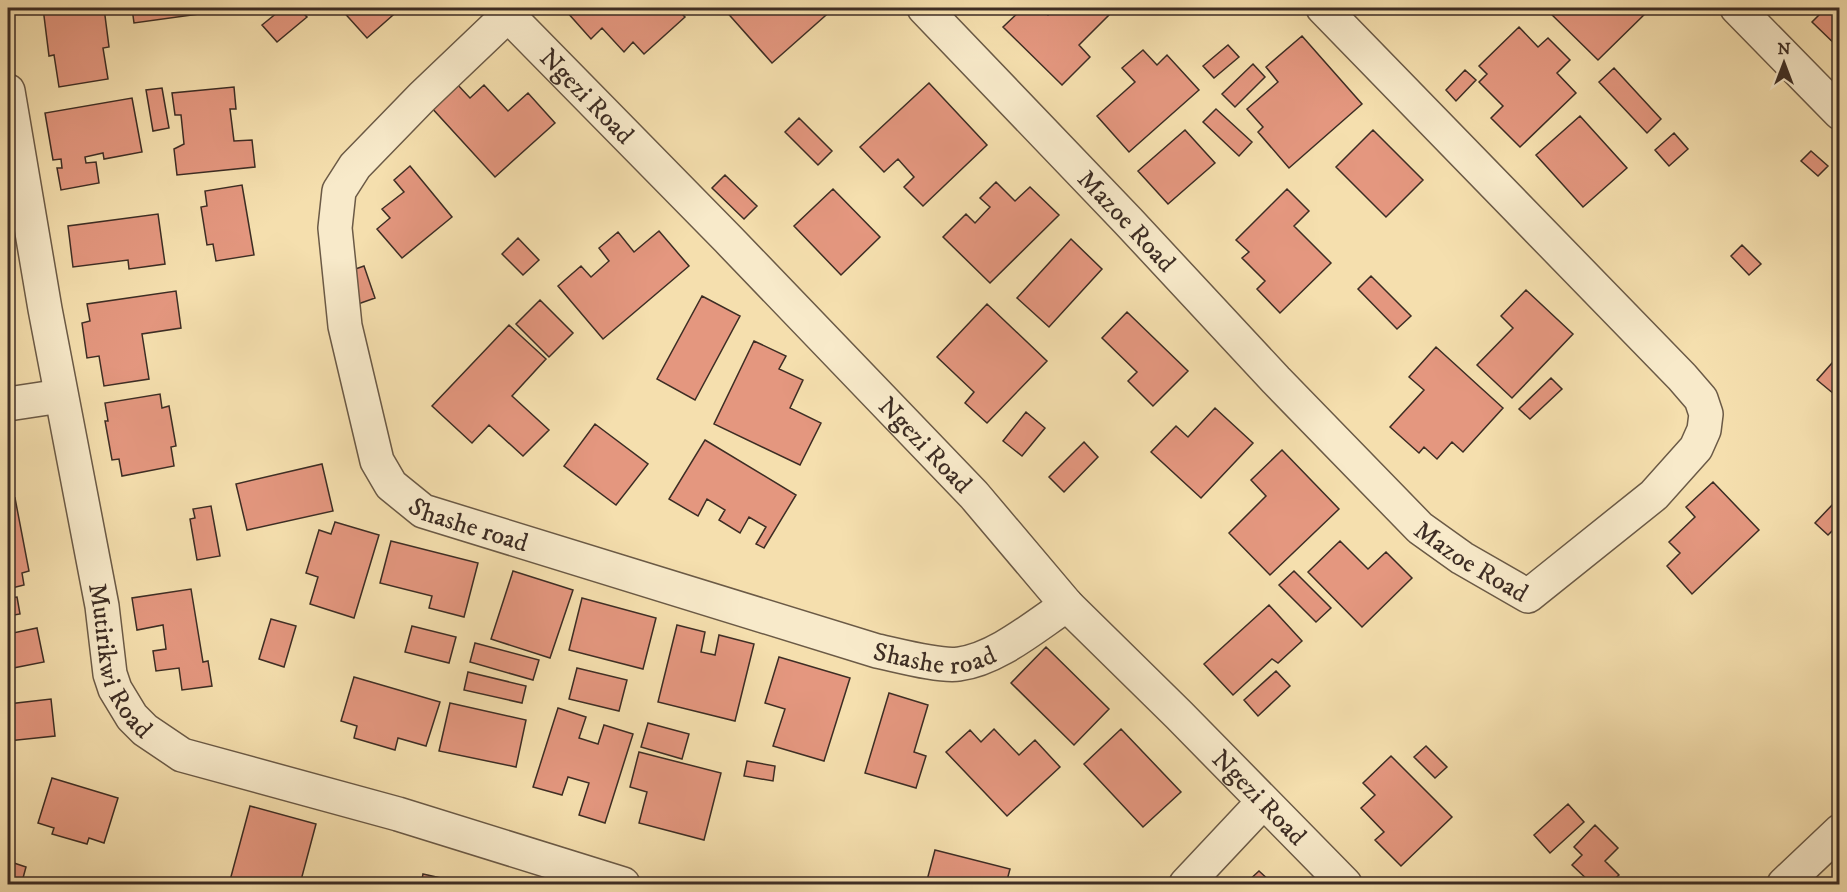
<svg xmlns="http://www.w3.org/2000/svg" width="1847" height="892" font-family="'IM FELL DW Pica',serif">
<rect width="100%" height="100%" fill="#f5dfae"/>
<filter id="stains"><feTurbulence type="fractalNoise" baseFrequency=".00333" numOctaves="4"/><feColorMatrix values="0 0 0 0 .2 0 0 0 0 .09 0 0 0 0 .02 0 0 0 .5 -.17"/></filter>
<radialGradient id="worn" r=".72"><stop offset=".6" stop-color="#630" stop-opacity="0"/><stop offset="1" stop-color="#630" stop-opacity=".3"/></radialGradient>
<path fill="#e4977f" stroke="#3d2d24" stroke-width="1.5" d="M43,8H104L109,47L103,48L108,79L59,87L54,55L49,56Z
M132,8H235V9L134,23Z
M283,8H298L307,17L277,42L262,25Z
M340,8H401L367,38Z
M572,8H676L685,17L644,54L633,42L624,52L602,28L591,39L567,12Z
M726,8H834L772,63L724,9Z
M1023,8H1040L1048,15L1055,8H1105L1111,13L1079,45L1090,57L1062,85L1003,27Z
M1545,8H1651L1598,60Z
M1826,8H1840V49L1812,22Z
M1519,27L1538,47L1548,38L1570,60L1557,73L1576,93L1520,147L1491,118L1503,106L1479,82L1487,74L1479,66Z
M1302,36L1362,104L1289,168L1258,132L1263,127L1247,109L1278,82L1266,67Z
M1228,45L1239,57L1214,78L1203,66Z
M1143,50L1157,65L1167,55L1199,90L1129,152L1097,116L1135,82L1122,68Z
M1253,64L1265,77L1235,107L1222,94Z
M1614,68L1661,119L1647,133L1599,82Z
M1465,70L1476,80L1456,101L1446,90Z
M456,83L470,98L484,85L508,111L528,93L555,123L495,177L430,106Z
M929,83L987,145L923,206L904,187L914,177L898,159L884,172L860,147Z
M234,87L236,109H230L234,141L252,140L255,167L177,175L174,149L184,144L181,115H175L172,93Z
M162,88L169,128L153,131L146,90Z
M132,98L142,152L104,159L103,153L85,157L86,163L96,162L99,183L61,190L57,168H62L61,159L53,160L45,113Z
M1216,109L1252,142L1239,156L1203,122Z
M1580,116L1627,168L1583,207L1536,155Z
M799,118L832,151L818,165L785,132Z
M1185,130L1215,163L1168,204L1138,171Z
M1373,130L1423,180L1386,217L1336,167Z
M1674,133L1688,149L1669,166L1655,150Z
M1811,151L1828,166L1818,176L1801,161Z
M410,166L452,217L402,258L377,229L390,218L382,209L404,192L394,180Z
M725,175L757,206L744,219L712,188Z
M996,182L1015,201L1030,187L1059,215L990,283L943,237L966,214L975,223L990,207L980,198Z
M242,185L254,255L216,261L213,244L207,245L201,207L207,206L205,191Z
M833,189L880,237L841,275L794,226Z
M1287,189L1309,211L1294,226L1331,263L1280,313L1257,289L1265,281L1242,258L1249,252L1236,240Z
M158,214L165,264L129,269L128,260L73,267L68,226Z
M659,231L689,266L603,339L558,286L581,266L591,277L609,261L599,248L618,232L634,252Z
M518,238L539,260L523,275L502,254Z
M1071,239L1102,269L1049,327L1017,298Z
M1742,245L1761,264L1749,275L1731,256Z
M364,266L375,298L358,304L347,272Z
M1371,276L1411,316L1397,329L1358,289Z
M1526,290L1573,334L1512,398L1477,365L1513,328L1501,316Z
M176,291L181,328L142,334L149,379L104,386L99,356L87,358L82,323L90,321L87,304Z
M702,296L740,316L695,400L657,379Z
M540,300L573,333L549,357L516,324Z
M987,304L1047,361L987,423L965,403L974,392L937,357Z
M1127,312L1188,371L1153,406L1128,381L1137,372L1102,338Z
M509,325L546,359L512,396L549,430L523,456L489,425L472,443L432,406Z
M754,341L786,356L779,369L803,380L790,408L821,423L800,465L714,424Z
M1436,347L1503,408L1463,452L1452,442L1437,459L1424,447L1419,453L1390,427L1424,390L1409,377Z
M1840,354V399L1817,380Z
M1551,378L1562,389L1530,419L1519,409Z
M160,394L162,408L169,406L176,446L171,447L174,466L122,476L119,459L112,460L105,421H108L105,403Z
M1215,408L1253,443L1201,498L1151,452L1176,426L1188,437Z
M1026,412L1045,428L1022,456L1003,441Z
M595,424L648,464L616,505L564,466Z
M705,440L796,495L764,548L756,544L766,527L749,517L740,533L719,520L725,510L707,499L698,516L669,499Z
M1084,442L1098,457L1064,492L1049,477Z
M1282,450L1339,509L1270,575L1229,533L1266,496L1251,480Z
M322,464L333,511L247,530L236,484Z
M1713,482L1759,530L1692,594L1667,566L1680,553L1669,542L1695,517L1686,507Z
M15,498L29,571L22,573L24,585L8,589V500Z
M1833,504L1840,510V523L1828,535L1815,523Z
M211,506L220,556L197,560L190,519L195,518L193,509Z
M335,522L379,535L354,618L310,604L318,577L306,573L319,530L331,534Z
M391,541L478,563L464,617L429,608L432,596L380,583Z
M1340,541L1368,569L1386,552L1412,578L1362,627L1308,572Z
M513,571L573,590L550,658L491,639Z
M1294,571L1331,608L1316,622L1279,585Z
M191,589L203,662L208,661L212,686L182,690L179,668L156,671L153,651L166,649L163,625L137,630L132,598Z
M17,597L20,614L8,616V598Z
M582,598L656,618L643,669L569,650Z
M1269,605L1302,641L1278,663L1272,659L1233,695L1204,664Z
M271,619L296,626L284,667L259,659Z
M677,625L705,632L701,652L715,655L719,635L754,644L735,721L658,702Z
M412,626L456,637L449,663L405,652Z
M37,628L44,662L8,669V634Z
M475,643L539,660L533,680L470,662Z
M1046,647L1109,709L1074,745L1011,683Z
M779,657L850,678L824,761L773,746L785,709L765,703Z
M577,668L627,680L619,711L569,699Z
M1276,671L1290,686L1258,716L1244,700Z
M468,672L526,686L522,703L464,690Z
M354,677L440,702L426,746L398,738L395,750L354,738L357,726L341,721Z
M889,693L928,705L914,752L926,756L916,788L865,773Z
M51,699L55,736L8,741V704Z
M450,703L526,720L516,767L439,751Z
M558,708L586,717L579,738L598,744L604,725L633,734L605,823L579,815L589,783L568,777L562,795L533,787Z
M648,723L689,734L682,759L641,747Z
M994,729L1019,755L1035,740L1060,767L1007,816L946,752L970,730L981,742Z
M1121,729L1181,792L1143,827L1084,764Z
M1426,746L1447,767L1435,778L1414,757Z
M639,752L721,773L704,840L639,823L647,792L630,787Z
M1391,756L1452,817L1401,866L1375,840L1384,832L1361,808L1375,795L1363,783Z
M747,761L775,766L773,781L744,776Z
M52,778L118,798L104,843L89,838L87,844L52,834L54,828L38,823Z
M1568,804L1584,822L1550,853L1534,835Z
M250,806L316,824L300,884H229Z
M1595,825L1618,848L1605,861L1619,875L1609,884H1592L1572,865L1582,855L1574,847Z
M935,850L1010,869L1006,884H926Z
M8,861L26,867L23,878L47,884H8Z
M1259,871L1273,884H1245Z
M423,874L468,884H421Z"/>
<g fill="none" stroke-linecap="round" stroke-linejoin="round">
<g stroke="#6b5a46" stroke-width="36">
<g id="minor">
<path id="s1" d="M501,8L728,239L974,495L1067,605L1179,715L1345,884"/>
<path id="s2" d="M924,8L1128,221L1276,380L1420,528L1462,558L1528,596L1654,495L1696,448L1704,430L1706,414L1701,399L1682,377L1323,8"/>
<path d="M1737,8L1840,113"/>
<path id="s3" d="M508,15L422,97L355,166L339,191L335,228L345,326L377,461L391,485L423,511L877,651C897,655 940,667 959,664C997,659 1035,626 1067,605"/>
<path id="s4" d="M8,91L45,309L102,606L110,674L115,689L132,717L145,730L182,755L398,814L623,884"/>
<path d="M8,404L61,396"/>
<path d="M1186,884L1263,802"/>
<path d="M1784,884L1840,831"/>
</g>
</g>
<use href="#minor" stroke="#f8eaca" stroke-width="33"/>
</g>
<g text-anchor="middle" stroke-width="4.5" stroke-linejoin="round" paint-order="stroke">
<g font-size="26" fill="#3d2d24" stroke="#f8eaca">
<text dy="9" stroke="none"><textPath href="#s1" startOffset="123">Ngezi Road</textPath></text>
<text dy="9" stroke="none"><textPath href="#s2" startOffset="294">Mazoe Road</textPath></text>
<text dy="9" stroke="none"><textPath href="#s1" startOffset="609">Ngezi Road</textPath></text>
<text dy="9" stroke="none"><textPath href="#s3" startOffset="636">Shashe road</textPath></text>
<text dy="9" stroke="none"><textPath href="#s2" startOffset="780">Mazoe Road</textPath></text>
<text dy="9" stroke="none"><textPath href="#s3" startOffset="1122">Shashe road</textPath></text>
<text dy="9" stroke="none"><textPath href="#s4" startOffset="582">Mutirikwi Road</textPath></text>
<text dy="9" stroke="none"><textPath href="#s1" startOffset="1095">Ngezi Road</textPath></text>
</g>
</g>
<rect width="1847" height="892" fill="none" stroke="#f5dfae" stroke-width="30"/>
<rect x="9" y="9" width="1829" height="874" fill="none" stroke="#3d2d24" stroke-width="3"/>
<rect x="15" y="15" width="1817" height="862" fill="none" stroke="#3d2d24" stroke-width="1.5"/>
<g transform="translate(1784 63)" stroke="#f8eaca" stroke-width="4.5" paint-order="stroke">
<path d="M0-4.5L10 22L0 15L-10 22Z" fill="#3d2d24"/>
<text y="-9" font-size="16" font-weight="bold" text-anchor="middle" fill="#3d2d24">N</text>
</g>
<rect width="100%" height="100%" filter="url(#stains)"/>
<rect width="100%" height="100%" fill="url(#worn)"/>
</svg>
